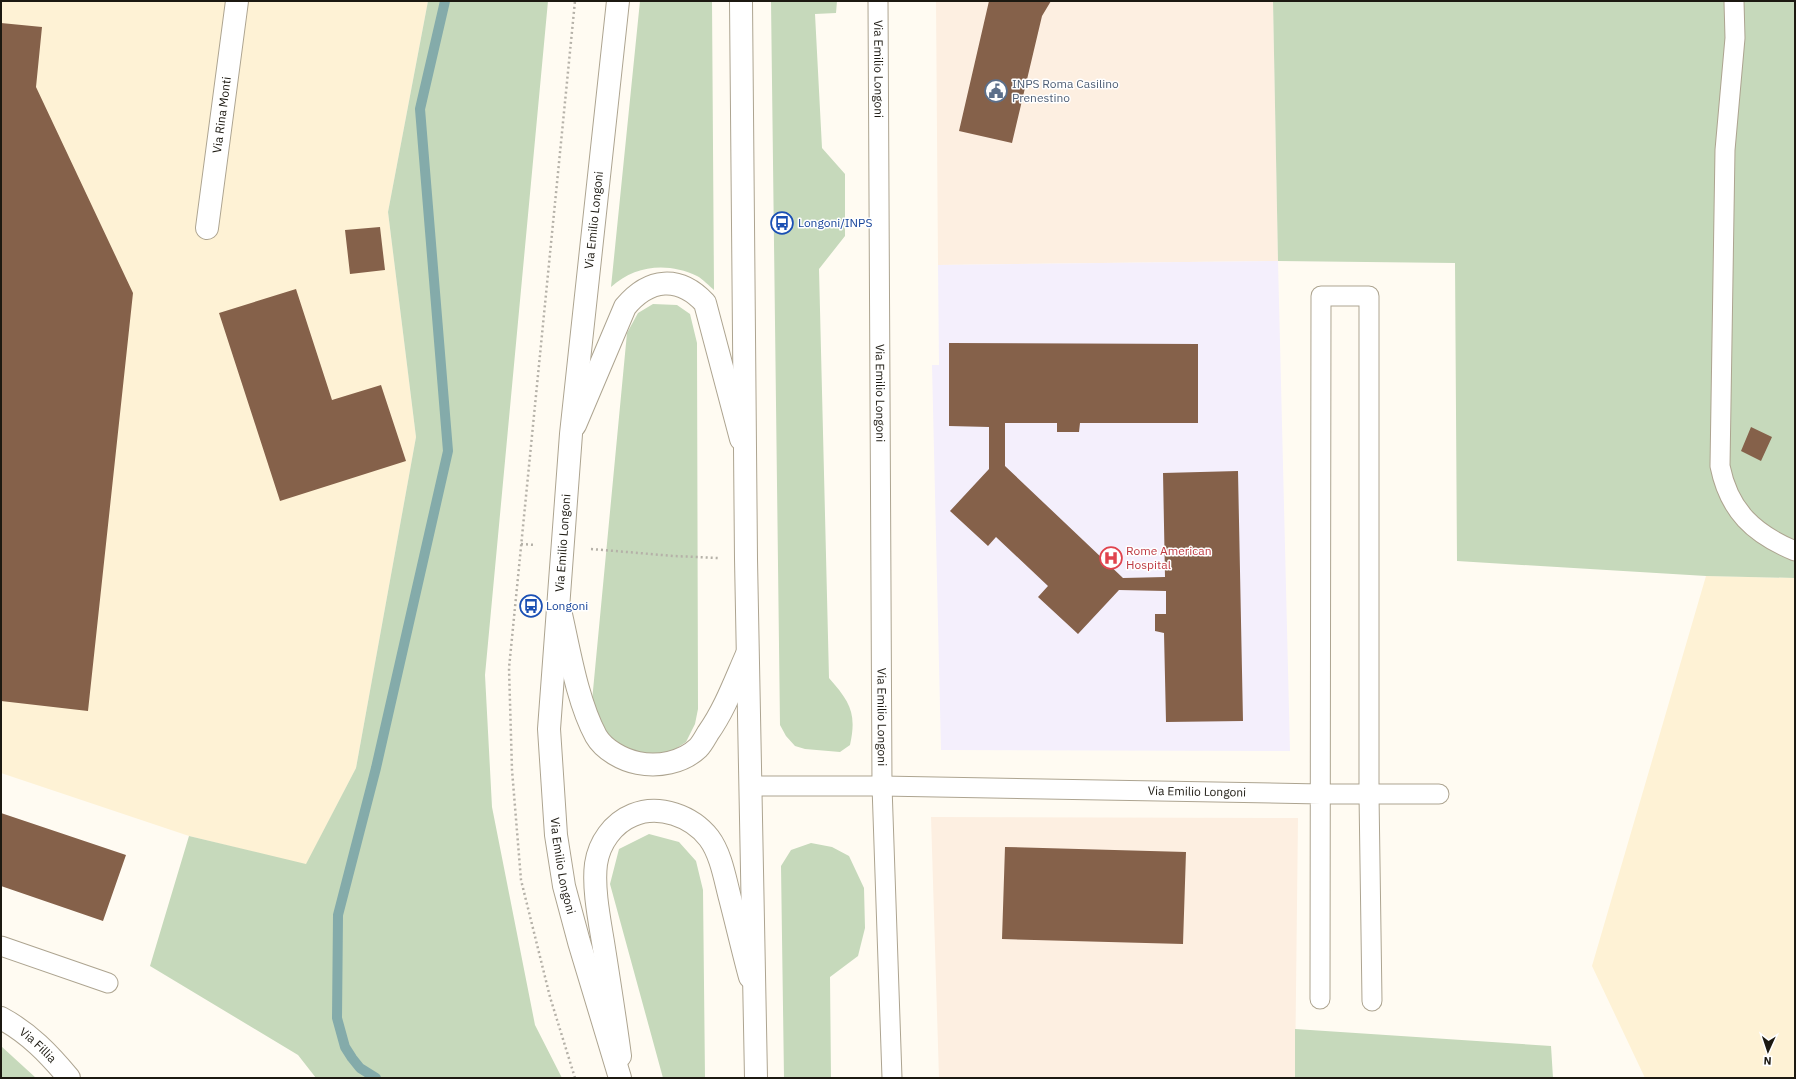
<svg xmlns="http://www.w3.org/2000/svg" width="1796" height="1079" font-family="'IBM Plex Sans',sans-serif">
<rect width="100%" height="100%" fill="#fffbf2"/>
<path fill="#fdefe1" d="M936,1H1273L1278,261L938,265Z
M931,817L1298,818L1295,1078H939Z"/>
<path fill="#fef2d5" d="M1,1H428L388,212L416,437L356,768L306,865L189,836L1,773Z
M1706,576L1795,578V1078H1645L1592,966Z"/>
<path fill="#f4effc" d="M1278,261L1290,751L941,750L932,365H939L938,265Z"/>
<path fill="#c6d9bb" d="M428,1H548L485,675L492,807L535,1025L562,1078H316L298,1055L150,966L189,836L306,864L356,768L416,437L388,212Z
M640,1H712L714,290C709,286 703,279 697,276C668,262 635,265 611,287Z
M771,1H837L836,13L815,14L822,148L845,174V236L819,269L829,678C850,702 857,713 850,745L840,752L805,749L795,746L786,736L780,725Z
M1273,1H1795V578L1706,576L1457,561L1455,263L1278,261Z
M653,304L677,305L690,314L697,343L698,709L695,724L686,742L669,753L650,759L615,748L595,718L592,701L627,333L638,313Z
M649,834L679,842L696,861L703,890L705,1078H663L610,884L619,849Z
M811,843L832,847L849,856L864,888L865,928L858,956L830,977L831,1078H784L781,866L791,850Z
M1295,1029L1551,1046L1553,1078H1295Z
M1,1046L36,1078H1Z"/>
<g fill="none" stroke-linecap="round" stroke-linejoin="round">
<path stroke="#84abaa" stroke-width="10" d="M376,1078L360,1068L352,1058L345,1047L337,1018L338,915L376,768L448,451L420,109L445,1"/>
</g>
<path fill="#85614a" d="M989,1H1051L1042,16L1012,143L959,131Z
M1,23L42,27L36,87L133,293L88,711L1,701Z
M380,227L385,270L350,274L345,230Z
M296,289L332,400L381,385L406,461L280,501L219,313Z
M949,343L1198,344V423H1080L1079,432H1057V423H1005V466L1123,578L1165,577L1163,473L1238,471L1243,721L1166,722L1164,633L1155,631V614H1166V591L1119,590L1078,634L1038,597L1048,586L996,537L988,546L950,511L989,469V427L949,426Z
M1751,427L1772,437L1761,461L1741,451Z
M1,813L126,855L103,921L1,886Z
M1005,847L1186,852L1183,944L1002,939Z"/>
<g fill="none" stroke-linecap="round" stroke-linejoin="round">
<g stroke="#ada490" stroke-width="21">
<g id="service">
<path id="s1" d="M878,1L882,786L892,1078"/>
<path d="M1734,1L1735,38L1725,150L1720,466C1729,511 1754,534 1795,551"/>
<path id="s2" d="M750,786H882L1321,794H1369V296H1321L1320,999"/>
<path d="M1,946L108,983"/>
<path d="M1372,1001L1369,794H1439"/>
</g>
</g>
<g stroke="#ada490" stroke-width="24">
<g id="minor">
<path id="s3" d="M207,228L237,1"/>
<path d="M575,425L625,307C649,278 679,275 705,303L741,439"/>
<path d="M560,610C569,649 577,701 596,736C604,750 623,760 638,763C658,767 682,763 698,748C702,744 705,738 708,733C725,709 735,681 747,654"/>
<path id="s4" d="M1,1018C29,1033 49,1054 69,1078"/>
<path d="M620,1056C615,1018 609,980 603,942C599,918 593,887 596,864C599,843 613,823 633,815C659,804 692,816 709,838C721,854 725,879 730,898C737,925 743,951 750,977"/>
</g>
</g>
<g stroke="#ada490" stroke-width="24">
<g id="tertiary">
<path id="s5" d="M618,1L571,434L549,729L556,835L564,886L579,942L620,1078"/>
<path d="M741,1L746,559L756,1078"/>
</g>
</g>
<path stroke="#b5b1a8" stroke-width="2.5" stroke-dasharray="2 3" stroke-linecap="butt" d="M521,544L536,545
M591,549L674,556L718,558
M575,1078L550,997L521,880L512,770L509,668L575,1"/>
<use href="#service" stroke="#fff" stroke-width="19"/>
<use href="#minor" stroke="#fff" stroke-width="22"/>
<use href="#tertiary" stroke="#fff" stroke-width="22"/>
</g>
<defs>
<g id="civic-ring" transform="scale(1.15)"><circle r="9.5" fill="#fff" stroke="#5c6f8a" stroke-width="1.5"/><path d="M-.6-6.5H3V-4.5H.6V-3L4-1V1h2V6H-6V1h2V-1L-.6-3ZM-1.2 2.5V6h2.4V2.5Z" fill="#5c6f8a"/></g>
<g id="bus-ring" transform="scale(1.15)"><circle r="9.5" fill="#fff" stroke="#1a4fb4" stroke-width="1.5"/><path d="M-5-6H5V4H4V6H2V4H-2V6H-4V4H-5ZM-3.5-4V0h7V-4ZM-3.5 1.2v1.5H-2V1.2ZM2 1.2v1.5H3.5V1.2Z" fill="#1a4fb4"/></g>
<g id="hospital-ring" transform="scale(1.15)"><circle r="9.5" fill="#fff" stroke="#e0444e" stroke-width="1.5"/><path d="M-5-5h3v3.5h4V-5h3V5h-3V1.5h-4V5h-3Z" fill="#e0444e"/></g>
</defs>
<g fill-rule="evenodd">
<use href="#civic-ring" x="996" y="91"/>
<use href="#bus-ring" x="782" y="223"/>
<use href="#hospital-ring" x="1111" y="558"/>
<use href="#bus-ring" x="531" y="606"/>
</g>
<g text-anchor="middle" stroke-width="3" stroke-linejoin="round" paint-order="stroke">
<g font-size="12" fill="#1c1911" stroke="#fff">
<text dy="4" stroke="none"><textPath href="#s1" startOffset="68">Via Emilio Longoni</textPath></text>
<text dy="4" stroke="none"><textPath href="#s3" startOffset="114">Via Rina Monti</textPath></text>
<text transform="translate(594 220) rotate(-84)" y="4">Via Emilio Longoni</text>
<text dy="4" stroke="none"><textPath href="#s1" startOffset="392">Via Emilio Longoni</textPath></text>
<text transform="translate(563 543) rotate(-86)" y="4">Via Emilio Longoni</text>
<text dy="4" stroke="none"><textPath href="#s1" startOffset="716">Via Emilio Longoni</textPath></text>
<text dy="4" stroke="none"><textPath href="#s2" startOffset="447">Via Emilio Longoni</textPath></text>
<text dy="4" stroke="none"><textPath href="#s5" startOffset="869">Via Emilio Longoni</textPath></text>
<text dy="4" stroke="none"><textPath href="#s4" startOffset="46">Via Fillia</textPath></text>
</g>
<g font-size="12" fill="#4e5e75" stroke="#fff" text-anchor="start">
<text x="1012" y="88">INPS Roma Casilino<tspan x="1012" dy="14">Prenestino</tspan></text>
</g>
<g font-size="12" fill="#164399" stroke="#fff" text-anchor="start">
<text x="798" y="227">Longoni/INPS</text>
<text x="546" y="610">Longoni</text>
</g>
<g font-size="12" fill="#be3a42" stroke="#fff" text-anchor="start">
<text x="1126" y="555">Rome American<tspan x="1126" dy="14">Hospital</tspan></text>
</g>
</g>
<rect width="1796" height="1079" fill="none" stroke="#1c1911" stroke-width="4"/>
<g transform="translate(1768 1051) rotate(183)" stroke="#ffffff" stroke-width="3" paint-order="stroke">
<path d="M0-3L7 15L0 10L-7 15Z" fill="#1c1911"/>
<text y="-6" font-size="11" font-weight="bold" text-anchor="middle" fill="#1c1911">N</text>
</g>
</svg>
